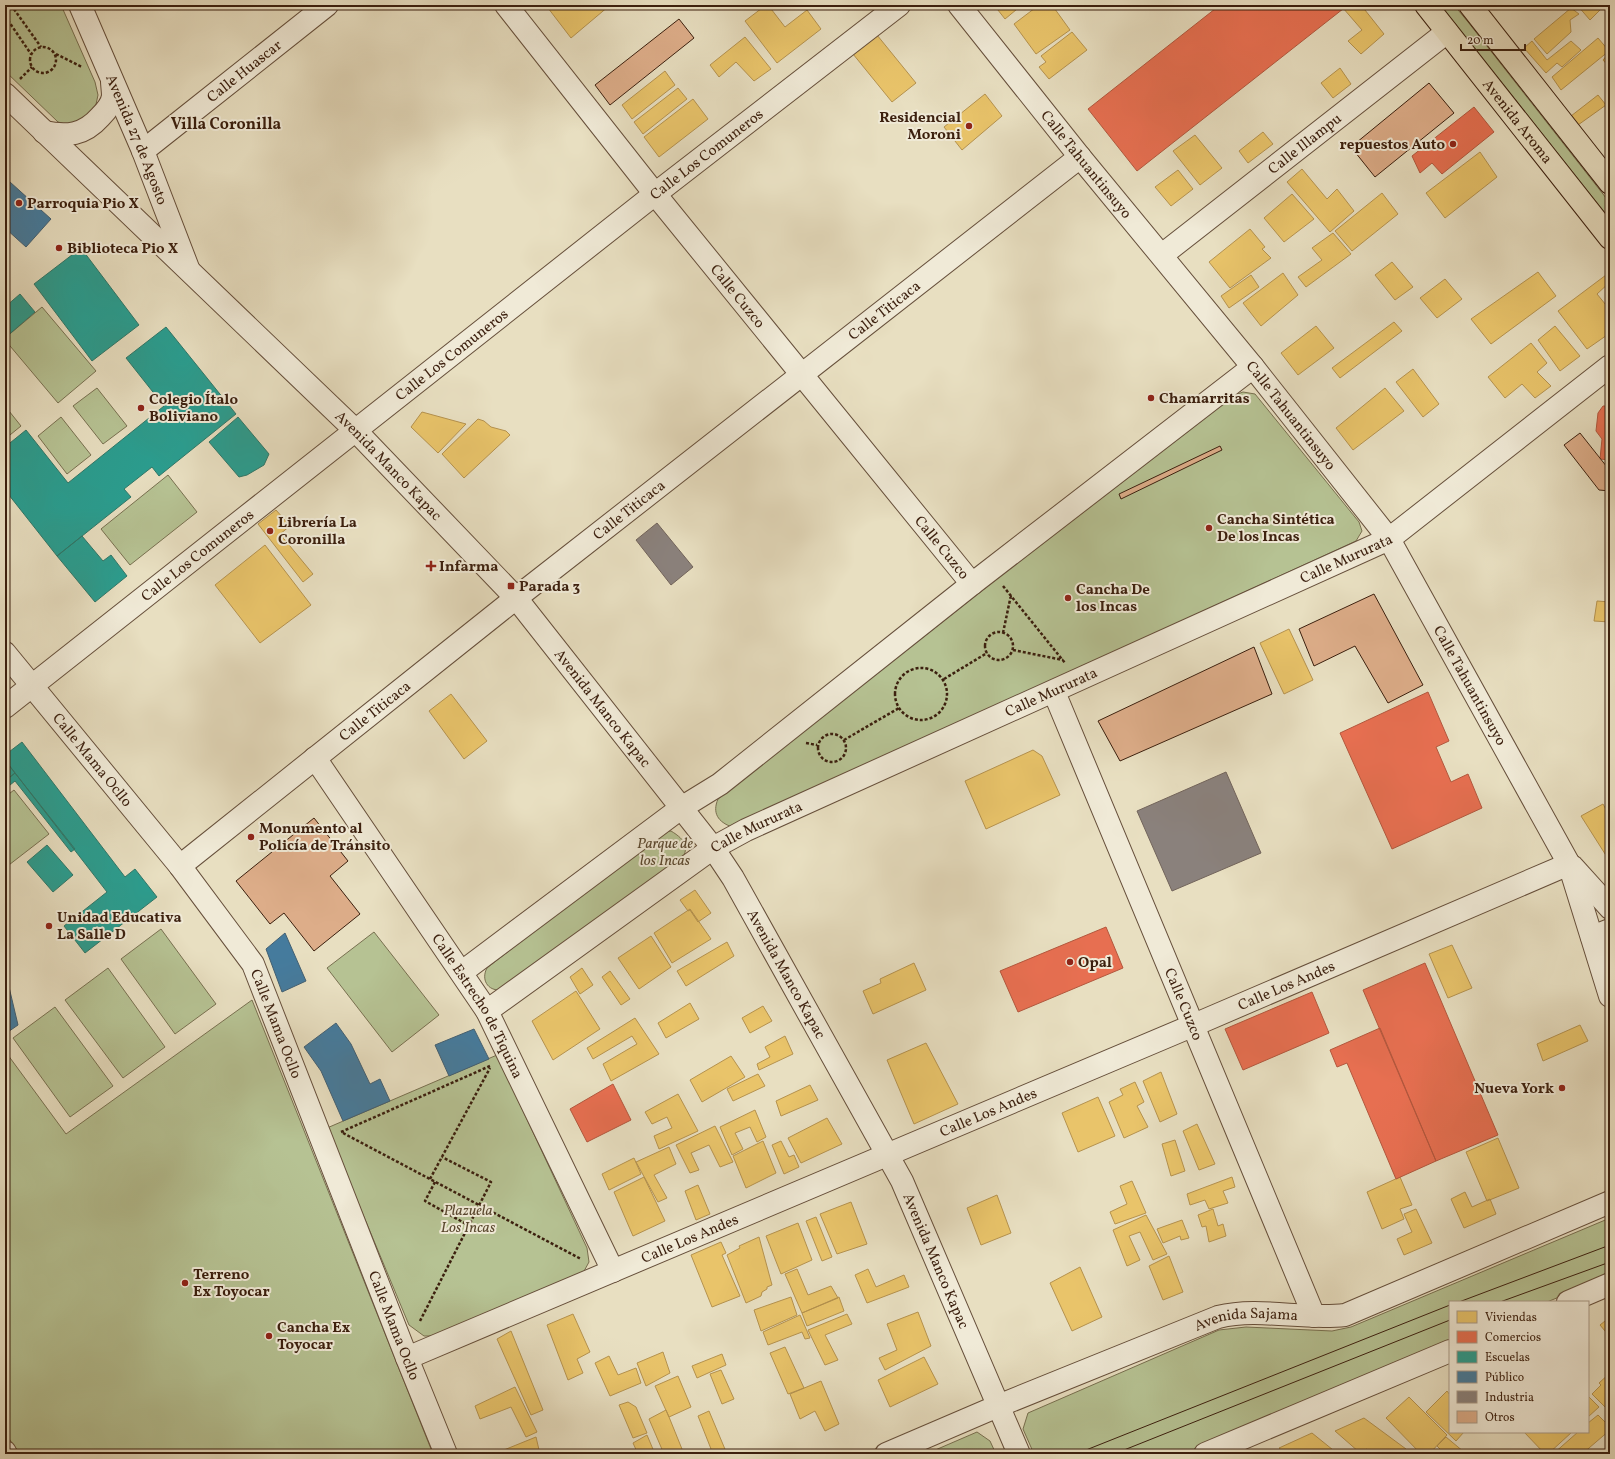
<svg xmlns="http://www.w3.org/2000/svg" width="1615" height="1459" font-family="Vollkorn,serif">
<rect width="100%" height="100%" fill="#e8dfc1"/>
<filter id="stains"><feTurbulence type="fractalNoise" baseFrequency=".005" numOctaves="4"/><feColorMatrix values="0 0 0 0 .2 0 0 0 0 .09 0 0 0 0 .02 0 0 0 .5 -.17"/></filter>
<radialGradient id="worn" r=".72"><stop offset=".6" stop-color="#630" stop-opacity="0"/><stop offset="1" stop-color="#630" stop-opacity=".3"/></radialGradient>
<path fill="#b6c293" stroke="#787050" d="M5,5H61L95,82L98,95L95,109L72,126L58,122L5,71Z
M1440,5H1454L1468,22L1610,203V219Z
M42,307L96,371L58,403L5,340V338Z
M97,388L127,426L103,444L73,406Z
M1243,392L1255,394L1359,522L1362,531L1356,541L732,827C718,822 712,813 718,799L998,578L1235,395Z
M5,406L21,426L5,439Z
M61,417L91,455L67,474L38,436Z
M168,475L197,512L130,565L101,529Z
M14,790L49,834L5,868V797Z
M671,831C686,840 690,848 680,862L501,990C487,991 481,979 487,968L661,832Z
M161,929L216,1004L175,1034L121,959Z
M374,932L439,1015L392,1052L327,968Z
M108,968L165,1047L123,1078L65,1000Z
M252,1000L433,1454H20L5,1433V1051L66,1134Z
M55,1007L113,1086L70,1117L13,1038Z
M497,1055L587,1248L589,1262L583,1273L435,1336H424L409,1325L327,1128Z
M1610,1218V1276L1547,1302H1450V1343L1186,1454H1034L1023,1429L1028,1413L1219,1330L1246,1327L1332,1331L1351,1327Z
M977,1432L990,1441L996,1454H926Z"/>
<path fill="#e9c46a" stroke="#b5924e" d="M552,5H608L609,6L571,38L548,8Z
M766,5H768L785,27L807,10L821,29L777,63L745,21Z
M994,5H1022L1005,19Z
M1039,5H1052L1070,30L1036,54L1014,24Z
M1347,5H1361L1384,34L1361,54L1348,41L1362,30L1343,8Z
M1577,5H1605L1590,20Z
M1571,8L1579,14L1570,20L1571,32L1547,54L1534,39Z
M1072,32L1087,50L1049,79L1039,67L1046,62L1041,56Z
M877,35L916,83L892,102L853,54Z
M745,37L771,69L754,81L736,62L719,77L710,65Z
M1598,38L1609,51L1561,90L1552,77Z
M1532,41L1547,60L1571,41L1581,50L1562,67L1557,63L1546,73L1524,48Z
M1610,52V68L1603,60Z
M1340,68L1351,84L1333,98L1321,83Z
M665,71L675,85L632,119L622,105Z
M678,88L687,99L643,134L634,122Z
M985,94L1002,116L962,150L944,127Z
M1598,95L1606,105L1578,125L1571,116Z
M693,99L708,119L659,157L644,137Z
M1263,132L1273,144L1248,163L1239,151Z
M1195,135L1222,168L1200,185L1173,151Z
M1480,152L1497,177L1445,218L1426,193Z
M1302,169L1327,199L1337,189L1354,211L1330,232L1287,182Z
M1178,170L1193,189L1171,206L1155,187Z
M1382,193L1398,214L1352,251L1335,231Z
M1292,194L1314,219L1284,242L1264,218Z
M1250,229L1265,247L1262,249L1271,258L1230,288L1209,262Z
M1333,233L1351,254L1306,287L1298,277L1322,260L1312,248Z
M1392,262L1413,287L1395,300L1375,275Z
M1538,272L1556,296L1491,344L1471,319Z
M1283,273L1298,295L1261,326L1243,303Z
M1251,275L1259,287L1229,308L1221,296Z
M1606,275L1610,282L1597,294L1610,310V333L1587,349L1558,311Z
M1445,279L1462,299L1437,318L1420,298Z
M1394,322L1402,331L1340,378L1332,368Z
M1316,326L1334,348L1298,375L1281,353Z
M1555,326L1580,356L1560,371L1538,340Z
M1531,343L1547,363L1537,372L1551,386L1535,398L1522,384L1505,398L1488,377Z
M1413,369L1439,404L1423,417L1396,382Z
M1385,388L1404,411L1353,450L1336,428Z
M422,412L466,424L438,453L411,427Z
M478,419L484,421L491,427L506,431L510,435L464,478L442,454Z
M276,510L290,526L280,534L313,574L303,582L258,524Z
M265,545L311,605L260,643L215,585Z
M1597,601L1610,602V622L1594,621Z
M1289,629L1313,680L1284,694L1260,643Z
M451,694L487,741L464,759L429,711Z
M1033,750L1042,756L1060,795L986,829L965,781Z
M1603,804L1610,817V857H1607L1581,816Z
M695,890L711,913L698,922L690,910L688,911L680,900Z
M690,909L711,939L672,963L654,933Z
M651,936L671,967L639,989L618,958Z
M727,942L734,956L686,986L677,971Z
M1452,945L1472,988L1448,998L1429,954Z
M914,963L926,990L873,1014L863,991L881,983L880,979Z
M582,968L593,985L580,994L570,977Z
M610,971L630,999L621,1005L602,977Z
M576,991L600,1029L553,1060L532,1021Z
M690,1003L699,1019L666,1038L658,1023Z
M763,1006L772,1021L750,1033L742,1018Z
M635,1018L659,1054L611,1081L603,1064L637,1044L632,1036L593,1059L587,1048Z
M1580,1025L1588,1041L1543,1061L1537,1044Z
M785,1036L793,1054L759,1070L757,1064L770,1057L765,1047Z
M926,1043L958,1104L914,1124L887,1060Z
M731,1056L745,1077L702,1102L690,1080Z
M1161,1072L1177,1114L1160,1122L1143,1081Z
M758,1074L765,1086L733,1101L727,1089Z
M1135,1082L1144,1102L1137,1106L1148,1127L1124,1138L1109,1102L1123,1095L1120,1089Z
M810,1085L818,1100L781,1116L776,1101Z
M678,1094L698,1131L659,1149L654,1136L672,1128L667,1117L652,1124L645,1112Z
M1098,1097L1115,1136L1078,1152L1062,1113Z
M755,1110L766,1137L757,1142L750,1127L735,1133L743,1149L732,1155L720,1127Z
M827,1118L842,1144L801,1163L788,1138Z
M1197,1124L1215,1164L1199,1170L1183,1131Z
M715,1126L733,1162L720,1167L709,1145L691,1153L699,1170L690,1173L676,1145Z
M1498,1138L1519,1188L1487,1201L1466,1152Z
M1175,1140L1185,1171L1171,1176L1162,1144Z
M763,1141L776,1173L746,1188L733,1156Z
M781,1141L789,1157L794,1155L799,1167L784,1174L772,1145Z
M669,1147L676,1164L654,1175L667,1198L658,1202L636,1162Z
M634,1158L641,1174L609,1190L602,1174Z
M644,1177L665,1221L633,1236L614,1192Z
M1232,1177L1235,1187L1223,1191L1228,1203L1209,1209L1205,1200L1190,1205L1187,1194Z
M1400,1177L1412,1205L1400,1209L1404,1219L1382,1229L1367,1192Z
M1132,1181L1146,1213L1115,1224L1110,1212L1127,1204L1120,1186Z
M698,1185L710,1214L696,1220L685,1191Z
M1465,1192L1472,1207L1490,1199L1496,1214L1464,1228L1451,1199Z
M997,1195L1011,1233L981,1245L967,1208Z
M851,1202L867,1244L837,1254L820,1214Z
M1213,1209L1218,1226L1223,1224L1226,1236L1209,1242L1206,1226L1202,1227L1198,1215Z
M1416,1209L1432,1243L1404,1255L1397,1239L1412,1232L1404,1214Z
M1146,1215L1167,1254L1153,1260L1140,1232L1129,1236L1140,1260L1127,1266L1113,1230Z
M816,1217L832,1257L822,1261L806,1221Z
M1182,1220L1189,1238L1181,1240L1180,1236L1163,1243L1157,1229Z
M798,1223L812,1260L781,1274L766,1236Z
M759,1237L772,1285L767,1287V1289L762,1292L761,1296L746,1303L727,1255L740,1248L739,1246Z
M721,1242L726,1253L722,1255L740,1296L712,1307L691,1255Z
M1169,1256L1183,1292L1163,1300L1149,1266Z
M1080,1267L1102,1317L1072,1331L1050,1283Z
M797,1269L808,1295L831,1286L838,1298L802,1313L785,1274Z
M868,1269L876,1287L904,1275L909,1287L867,1303L855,1275Z
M791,1297L797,1315L761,1331L754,1310Z
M839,1297L844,1311L807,1326L802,1313Z
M918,1312L931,1346L885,1370L879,1358L897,1350L887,1324Z
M573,1314L590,1352L577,1359L583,1373L568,1380L547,1325Z
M847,1314L852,1324L825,1335L838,1360L825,1365L808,1330Z
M800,1315L810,1338L805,1339L802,1332L768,1345L763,1332Z
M1610,1317V1337L1600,1325Z
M511,1331L543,1410L531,1415L497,1339Z
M785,1347L804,1388L788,1394L770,1353Z
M663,1352L670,1373L646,1386L637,1363Z
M722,1354L726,1365L697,1378L692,1366Z
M609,1356L618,1375L636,1368L641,1383L610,1396L595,1363Z
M924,1357L938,1384L890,1407L878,1380Z
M721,1370L734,1399L722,1404L710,1374Z
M1610,1373V1412L1592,1394L1601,1385L1599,1383Z
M678,1376L691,1407L669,1417L655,1386Z
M821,1381L839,1424L825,1431L815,1411L800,1419L790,1394Z
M515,1387L537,1432L526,1437L511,1407L480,1419L475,1406Z
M1447,1391L1450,1395V1432H1464L1456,1441L1426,1412Z
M1588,1396L1599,1407L1588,1417Z
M1409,1397L1447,1435L1429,1454H1421L1386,1418Z
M628,1402L636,1407L647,1433L633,1438L619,1405Z
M666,1410L669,1417L684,1454H664L649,1419Z
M709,1411L727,1454H713L698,1416Z
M1598,1415L1610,1427V1430L1582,1454H1553L1578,1432H1588V1423Z
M1364,1418L1406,1449L1400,1454H1392L1388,1450L1382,1454H1372L1367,1449L1359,1452L1335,1431Z
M1524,1432H1572L1548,1454H1545Z
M1312,1433L1338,1454H1286L1279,1448Z
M647,1435L655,1454H638L633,1443Z
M536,1437L540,1454H494Z
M1446,1437L1464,1452L1462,1454H1445L1437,1446Z
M1610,1448V1454H1603Z
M1500,1450L1505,1454H1496Z"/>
<path fill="#e76f51" stroke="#b3573d" d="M1220,5H1348L1137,171L1088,109Z
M1474,107L1494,132L1442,174L1432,163L1420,173L1412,156Z
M1603,406H1610V460L1600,459L1602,439L1596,431L1598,413Z
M1428,692L1449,741L1436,747L1451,782L1468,774L1482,808L1392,849L1340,733Z
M1106,927L1123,968L1018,1012L1000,971Z
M1425,963L1498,1135L1436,1161L1363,990Z
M1312,992L1329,1033L1243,1070L1225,1029Z
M1380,1028L1436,1161L1396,1179L1347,1063L1337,1067L1330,1050Z
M613,1084L631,1120L587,1142L570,1109Z"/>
<path fill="#2a9d8f" stroke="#2f7768" d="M81,248L139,325L92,361L34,284Z
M20,294L35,312L5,338V307Z
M166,327L236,414L159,476L152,467L124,489L131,497L57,556L5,490V447L26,430L68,483L164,406L126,358Z
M238,417L269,454L264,465L247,475L239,477L209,442Z
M82,536L103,561L111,555L127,576L95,602L57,556Z
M22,742L125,877L135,869L157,897L85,953L64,926L107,892L5,760V755Z
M5,760L15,773L5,781Z
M15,773L75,849L71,852L15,781L5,789V781Z
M47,845L73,875L53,892L27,862Z"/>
<path fill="#457b9d" stroke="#425f72" d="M10,182L51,219L26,247L5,228V188Z
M285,933L306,981L282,992L266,949Z
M5,981L9,987L18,1025L5,1034Z
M336,1023L351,1044L370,1084L380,1079L390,1101L343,1121L321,1071L304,1047Z
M474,1029L489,1059L449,1076L435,1045Z"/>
<path fill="#8a817c" stroke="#72645b" d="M657,523L693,567L671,585L636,540Z
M1226,772L1261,853L1172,891L1137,811Z"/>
<path fill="#ddad89" stroke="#3b1f0e" d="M679,19L694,38L610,105L595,85Z
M1429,83L1454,113L1375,177L1351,147Z
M1580,433L1607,467H1610V491L1599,490L1564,445Z
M1220,446L1222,450L1121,499L1119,494Z
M1374,594L1423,685L1388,703L1355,646L1314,666L1299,629Z
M1254,647L1272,694L1120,761L1098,721Z
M314,818L348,861L330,876L360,914L314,951L284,913L270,924L236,881Z"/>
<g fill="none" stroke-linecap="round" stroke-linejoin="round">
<g stroke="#664f3b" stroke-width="24">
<g id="minor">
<path id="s1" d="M80,5L143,151L188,268"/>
<path id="s2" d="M506,5L655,194L972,584"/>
<path id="s3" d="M959,5L1080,157L1253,367L1389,539L1569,864L1610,996"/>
<path id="s4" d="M5,94L355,430L516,598L713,848L733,878L902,1181L1019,1454"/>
<path d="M44,132C67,137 84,135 100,117C105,112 112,104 113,96C113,91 112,85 112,81"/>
<path id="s5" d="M143,151L327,5"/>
<path id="s6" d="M1162,255L1447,32"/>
<path id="s7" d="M5,653L180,866L253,964L407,1358L446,1454"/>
<path id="s8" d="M1054,692L1314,1316"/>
<path id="s9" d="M5,707L655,194L899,5"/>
<path id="s10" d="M315,758L487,1011L613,1271"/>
<path id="s11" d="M180,866L516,598L1080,157"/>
<path d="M1573,867L1610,908"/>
<path d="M1592,937L1610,930"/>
<path d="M462,972L681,808L720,784L972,584L1253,367"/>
<path id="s12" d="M487,1011L713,848L746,830L1389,539L1610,366"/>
<path d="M1568,1302L1610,1284"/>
<path id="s13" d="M407,1358L1194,1025L1569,864"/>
<path d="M5,1452L6,1454"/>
<path id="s14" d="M886,1454L998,1406L1218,1317C1260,1307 1302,1320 1345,1315L1610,1202"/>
<path d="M1205,1454L1450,1351"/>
</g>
</g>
<g stroke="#3b1f0e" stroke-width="24">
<g id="major">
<path id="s15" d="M1426,5L1610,238"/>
<path d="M1470,5L1610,183"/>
</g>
</g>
<path stroke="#3b1f0e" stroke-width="2.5" stroke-dasharray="3 2" stroke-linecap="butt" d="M11,5L41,47
M5,16L31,54
M30 60a13 13 0 1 1 26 0a13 13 0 1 1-26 0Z
M56,54L82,67
M20,79L32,67
M1003,586L1065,663
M985 646a14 14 0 1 1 28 0a14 14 0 1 1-28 0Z
M1003,633L1011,595
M1013,650L1063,660
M895 694a26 26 0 1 1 52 0a26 26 0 1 1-52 0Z
M944,679L987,653
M818 748a14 14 0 1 1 28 0a14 14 0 1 1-28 0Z
M844,740L899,708
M806,743L817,745
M341,1132L490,1066
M343,1133L581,1259
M430,1179L490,1068
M435,1182L425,1201L468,1225
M420,1321L491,1182L442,1157"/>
<use href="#minor" stroke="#f0ead7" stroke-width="22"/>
<use href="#major" stroke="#e8dfc1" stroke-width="22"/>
<path stroke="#3b1f0e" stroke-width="1" d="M1459,1302L1610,1245
M1500,1302L1610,1262
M1076,1454L1450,1305
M1114,1454L1450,1320"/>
</g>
<g fill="#8f2418" stroke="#f0ead7" stroke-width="1.5">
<circle cx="969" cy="126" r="4"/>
<circle cx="1453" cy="144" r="4"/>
<circle cx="19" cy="203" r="4"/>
<circle cx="59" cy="248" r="4"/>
<circle cx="1151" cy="398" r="4"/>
<circle cx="141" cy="408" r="4"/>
<circle cx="1209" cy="528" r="4"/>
<circle cx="270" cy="531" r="4"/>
<path d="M429 560h4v4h4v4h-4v4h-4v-4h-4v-4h4z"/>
<rect x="507" y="582" width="8" height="8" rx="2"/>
<circle cx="1068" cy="598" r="4"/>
<circle cx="251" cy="837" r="4"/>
<circle cx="49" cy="926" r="4"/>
<circle cx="1070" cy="962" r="4"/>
<circle cx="1562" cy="1088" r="4"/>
<circle cx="185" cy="1283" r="4"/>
<circle cx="269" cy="1336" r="4"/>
</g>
<g text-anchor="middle" stroke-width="4" stroke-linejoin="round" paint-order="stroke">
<g font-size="15" fill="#3b1f0e" stroke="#f0ead7">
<text dy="5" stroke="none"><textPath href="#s5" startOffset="129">Calle Huascar</textPath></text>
<text dy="5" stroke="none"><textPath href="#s15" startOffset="148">Avenida Aroma</textPath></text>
<text dy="5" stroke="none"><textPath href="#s1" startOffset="146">Avenida 27 de Agosto</textPath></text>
<text dy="5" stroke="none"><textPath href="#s6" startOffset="181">Calle Illampu</textPath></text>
<text dy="5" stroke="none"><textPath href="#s9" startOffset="893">Calle Los Comuneros</textPath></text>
<text dy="5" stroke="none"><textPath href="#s3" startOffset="204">Calle Tahuantinsuyo</textPath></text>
<text dy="5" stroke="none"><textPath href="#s2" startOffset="372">Calle Cuzco</textPath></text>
<text dy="5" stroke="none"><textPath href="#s11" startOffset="897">Calle Titicaca</textPath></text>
<text dy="5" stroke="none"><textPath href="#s9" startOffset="569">Calle Los Comuneros</textPath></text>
<text dy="5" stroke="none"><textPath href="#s3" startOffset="528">Calle Tahuantinsuyo</textPath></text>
<text dy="5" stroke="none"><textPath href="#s4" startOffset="534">Avenida Manco Kapac</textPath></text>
<text dy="5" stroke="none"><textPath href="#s11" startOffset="573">Calle Titicaca</textPath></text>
<text dy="5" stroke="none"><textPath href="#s2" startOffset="696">Calle Cuzco</textPath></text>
<text dy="5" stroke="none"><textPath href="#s9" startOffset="245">Calle Los Comuneros</textPath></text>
<text dy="5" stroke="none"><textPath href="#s12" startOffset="975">Calle Mururata</textPath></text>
<text dy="5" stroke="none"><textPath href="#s3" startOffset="853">Calle Tahuantinsuyo</textPath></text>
<text dy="5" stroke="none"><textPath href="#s12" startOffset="651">Calle Mururata</textPath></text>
<text dy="5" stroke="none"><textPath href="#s4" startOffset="858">Avenida Manco Kapac</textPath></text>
<text dy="5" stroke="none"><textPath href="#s11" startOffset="249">Calle Titicaca</textPath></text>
<text dy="5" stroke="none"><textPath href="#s7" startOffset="138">Calle Mama Ocllo</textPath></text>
<text dy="5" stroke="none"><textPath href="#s12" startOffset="327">Calle Mururata</textPath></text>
<text dy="5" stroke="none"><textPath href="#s4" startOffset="1182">Avenida Manco Kapac</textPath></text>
<text dy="5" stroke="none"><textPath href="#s13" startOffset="955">Calle Los Andes</textPath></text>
<text dy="5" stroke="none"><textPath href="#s8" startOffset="338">Calle Cuzco</textPath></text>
<text dy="5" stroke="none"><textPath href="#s10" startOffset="297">Calle Estrecho de Tiquina</textPath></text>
<text dy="5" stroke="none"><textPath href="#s7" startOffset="462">Calle Mama Ocllo</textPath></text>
<text dy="5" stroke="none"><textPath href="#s13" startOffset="631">Calle Los Andes</textPath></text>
<text dy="5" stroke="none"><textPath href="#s13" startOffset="307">Calle Los Andes</textPath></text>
<text dy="5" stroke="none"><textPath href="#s4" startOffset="1506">Avenida Manco Kapac</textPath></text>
<text dy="5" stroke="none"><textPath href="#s14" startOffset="387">Avenida Sajama</textPath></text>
<text dy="5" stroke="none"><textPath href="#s7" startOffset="786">Calle Mama Ocllo</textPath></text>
</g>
<g font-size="15" font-weight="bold" fill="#3b1f0e" stroke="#f0ead7" text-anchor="start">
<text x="961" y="122" text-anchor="end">Residencial<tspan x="961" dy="17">Moroni</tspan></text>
<text x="1445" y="149" text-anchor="end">repuestos Auto</text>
<text x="27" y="208">Parroquia Pio X</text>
<text x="67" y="253">Biblioteca Pio X</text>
<text x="1159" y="403">Chamarritas</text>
<text x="149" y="404">Colegio Ítalo<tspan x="149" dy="17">Boliviano</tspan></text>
<text x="1217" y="524">Cancha Sintética<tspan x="1217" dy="17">De los Incas</tspan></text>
<text x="278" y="527">Librería La<tspan x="278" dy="17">Coronilla</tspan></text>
<text x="439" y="571">Infarma</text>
<text x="519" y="591">Parada 3</text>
<text x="1076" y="594">Cancha De<tspan x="1076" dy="17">los Incas</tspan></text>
<text x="259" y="833">Monumento al<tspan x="259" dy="17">Policía de Tránsito</tspan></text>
<text x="57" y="922">Unidad Educativa<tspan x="57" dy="17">La Salle D</tspan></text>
<text x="1078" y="967">Opal</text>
<text x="1554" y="1093" text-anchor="end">Nueva York</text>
<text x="193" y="1279">Terreno<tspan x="193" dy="17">Ex Toyocar</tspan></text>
<text x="277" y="1332">Cancha Ex<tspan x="277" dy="17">Toyocar</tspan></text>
</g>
<g font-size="15" font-style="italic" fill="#5a482f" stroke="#f0ead7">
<text x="665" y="848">Parque de<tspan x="665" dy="17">los Incas</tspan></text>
<text x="468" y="1215">Plazuela<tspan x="468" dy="17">Los Incas</tspan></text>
</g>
<g font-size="16" font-weight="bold" fill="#3b1f0e" stroke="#f0ead7">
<text x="226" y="129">Villa Coronilla</text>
</g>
</g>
<rect width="1615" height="1459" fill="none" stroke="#e8dfc1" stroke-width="20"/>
<rect x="6" y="6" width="1603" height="1447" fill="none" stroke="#3b1f0e" stroke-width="2"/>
<rect x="10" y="10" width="1595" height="1439" fill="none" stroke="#3b1f0e"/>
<rect x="1449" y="1301" width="140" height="132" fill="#f0ead7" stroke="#a89987"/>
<rect x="1457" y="1311" width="20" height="12" fill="#e9c46a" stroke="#a89987"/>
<text x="1485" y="1321" font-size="12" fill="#3b1f0e">Viviendas</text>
<rect x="1457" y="1331" width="20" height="12" fill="#e76f51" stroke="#a89987"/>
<text x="1485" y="1341" font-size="12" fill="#3b1f0e">Comercios</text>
<rect x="1457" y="1351" width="20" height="12" fill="#2a9d8f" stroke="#a89987"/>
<text x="1485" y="1361" font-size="12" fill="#3b1f0e">Escuelas</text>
<rect x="1457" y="1371" width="20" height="12" fill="#457b9d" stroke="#a89987"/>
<text x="1485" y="1381" font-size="12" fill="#3b1f0e">Público</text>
<rect x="1457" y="1391" width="20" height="12" fill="#8a817c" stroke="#a89987"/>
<text x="1485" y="1401" font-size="12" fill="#3b1f0e">Industria</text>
<rect x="1457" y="1411" width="20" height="12" fill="#ddad89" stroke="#a89987"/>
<text x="1485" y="1421" font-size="12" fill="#3b1f0e">Otros</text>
<path d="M1461 44v6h64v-6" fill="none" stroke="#3b1f0e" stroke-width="2"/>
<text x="1467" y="44" font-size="12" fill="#3b1f0e" stroke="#f0ead7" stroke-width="3" paint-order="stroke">20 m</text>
<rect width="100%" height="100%" filter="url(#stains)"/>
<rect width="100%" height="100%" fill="url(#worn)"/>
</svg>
